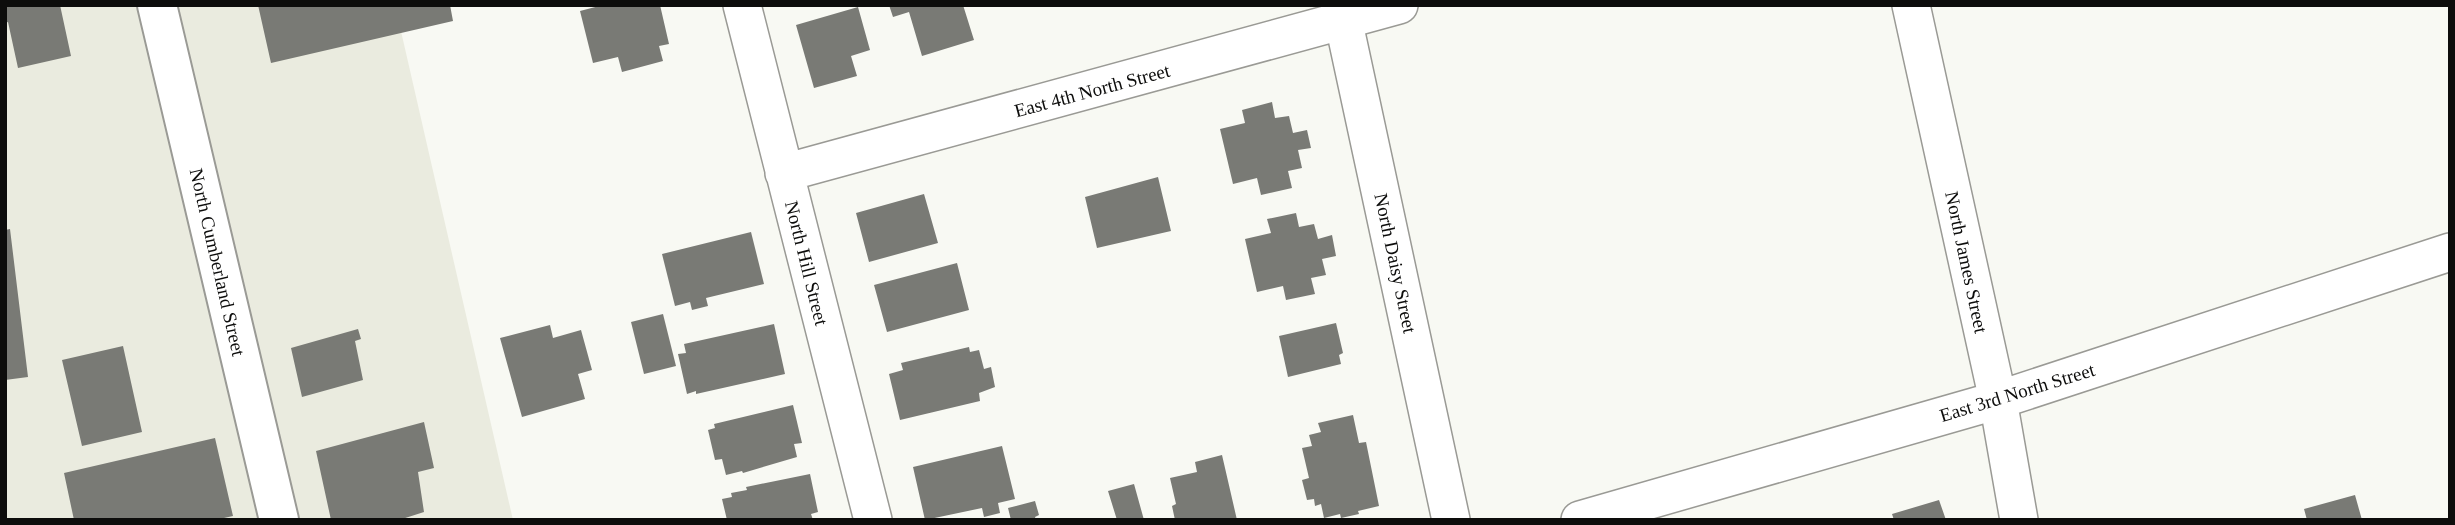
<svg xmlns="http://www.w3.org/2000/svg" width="2455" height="525" font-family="Georgia,serif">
<rect width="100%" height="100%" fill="#f8f9f3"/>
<path fill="#eaebdf" d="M5,5H395L513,520H5Z"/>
<path fill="#797a75" d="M5,5H60L71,56L18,68L8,22L5,23Z
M258,5H450L453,21L271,63Z
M603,5H660L669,44L659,46L663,61L622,72L618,57L593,63L580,11Z
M889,5H963L974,40L922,56L909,12L893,17Z
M858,7L870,50L851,56L857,76L814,88L796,25Z
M1272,102L1275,118L1289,116L1293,133L1307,130L1311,148L1298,150L1302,168L1288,171L1292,188L1261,195L1257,178L1233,184L1220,129L1245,123L1242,110Z
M1158,177L1171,231L1097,248L1085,197Z
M924,194L938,243L869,262L856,213Z
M1296,213L1299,227L1314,224L1318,239L1332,235L1336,256L1322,259L1326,275L1311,278L1315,294L1286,300L1283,286L1257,292L1245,239L1271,233L1267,219Z
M10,229L28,377L5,380V230Z
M751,232L764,284L706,298L708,306L692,310L690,302L675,306L662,254Z
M957,263L969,310L887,332L874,285Z
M663,314L676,366L644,374L631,322Z
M1336,323L1343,353L1339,355L1341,364L1288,377L1279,336Z
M774,324L785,374L696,394V391L687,394L678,354L686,353L684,344Z
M550,325L553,338L581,330L592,370L578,374L585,399L522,417L500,338Z
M358,329L361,339L355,341L363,380L302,397L291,348Z
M123,346L142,432L82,446L62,360Z
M969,347L970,352L979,350L984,369L991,367L995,387L979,393L980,401L900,420L889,374L903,370L901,363Z
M793,405L802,443L794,444L797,457L743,473L742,471L726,475L722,459L715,460L708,430L715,428L714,424Z
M1353,415L1359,443L1366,442L1379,506L1358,511L1359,514L1341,518L1340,514L1324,518L1321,504L1315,506L1314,499L1307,500L1302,480L1309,478L1302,448L1312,446L1309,435L1321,432L1318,423Z
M424,422L434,468L418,472L424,512L399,520H331L316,451Z
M215,438L233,516L215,520H74L64,473Z
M1002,446L1015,499L998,503L1000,513L984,517L982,508L925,520L913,467Z
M1222,455L1237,520H1175L1172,506L1176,504L1170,478L1197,472L1195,462Z
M810,474L818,512L811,514L813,520H727L722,499L732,497L731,493L747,490L746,487Z
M1134,484L1144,520H1117L1108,491Z
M2355,495L2362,520H2307L2304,509Z
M1939,500L1946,520H1894L1892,514Z
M1035,501L1039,515L1035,517L1036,520H1011L1008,508Z"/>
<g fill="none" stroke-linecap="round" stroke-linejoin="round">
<g stroke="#9a9a95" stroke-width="40">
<path id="minor" d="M742,5L873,520
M1340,5L1451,520
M1911,5L1998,400L2019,520
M784,173L1399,5
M1580,520L1998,400L2450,252"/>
</g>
<g stroke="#9a9a95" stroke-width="42">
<path id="secondary" d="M157,5L279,520"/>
</g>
<use href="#minor" stroke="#fff" stroke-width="37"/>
<use href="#secondary" stroke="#fff" stroke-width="38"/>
</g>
<g text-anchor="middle" stroke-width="6" stroke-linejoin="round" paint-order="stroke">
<g font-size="19" fill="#0d0d0c" stroke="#fff">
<text transform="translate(1092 90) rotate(-15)" y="7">East 4th North Street</text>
<text transform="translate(218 262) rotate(77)" y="7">North Cumberland Street</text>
<text transform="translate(1967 262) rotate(78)" y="7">North James Street</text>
<text transform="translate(807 263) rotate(76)" y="7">North Hill Street</text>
<text transform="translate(1396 263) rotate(78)" y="7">North Daisy Street</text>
<text transform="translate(2017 392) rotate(-17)" y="7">East 3rd North Street</text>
</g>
</g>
<rect width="2455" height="525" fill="none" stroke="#0d0d0c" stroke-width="14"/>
</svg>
